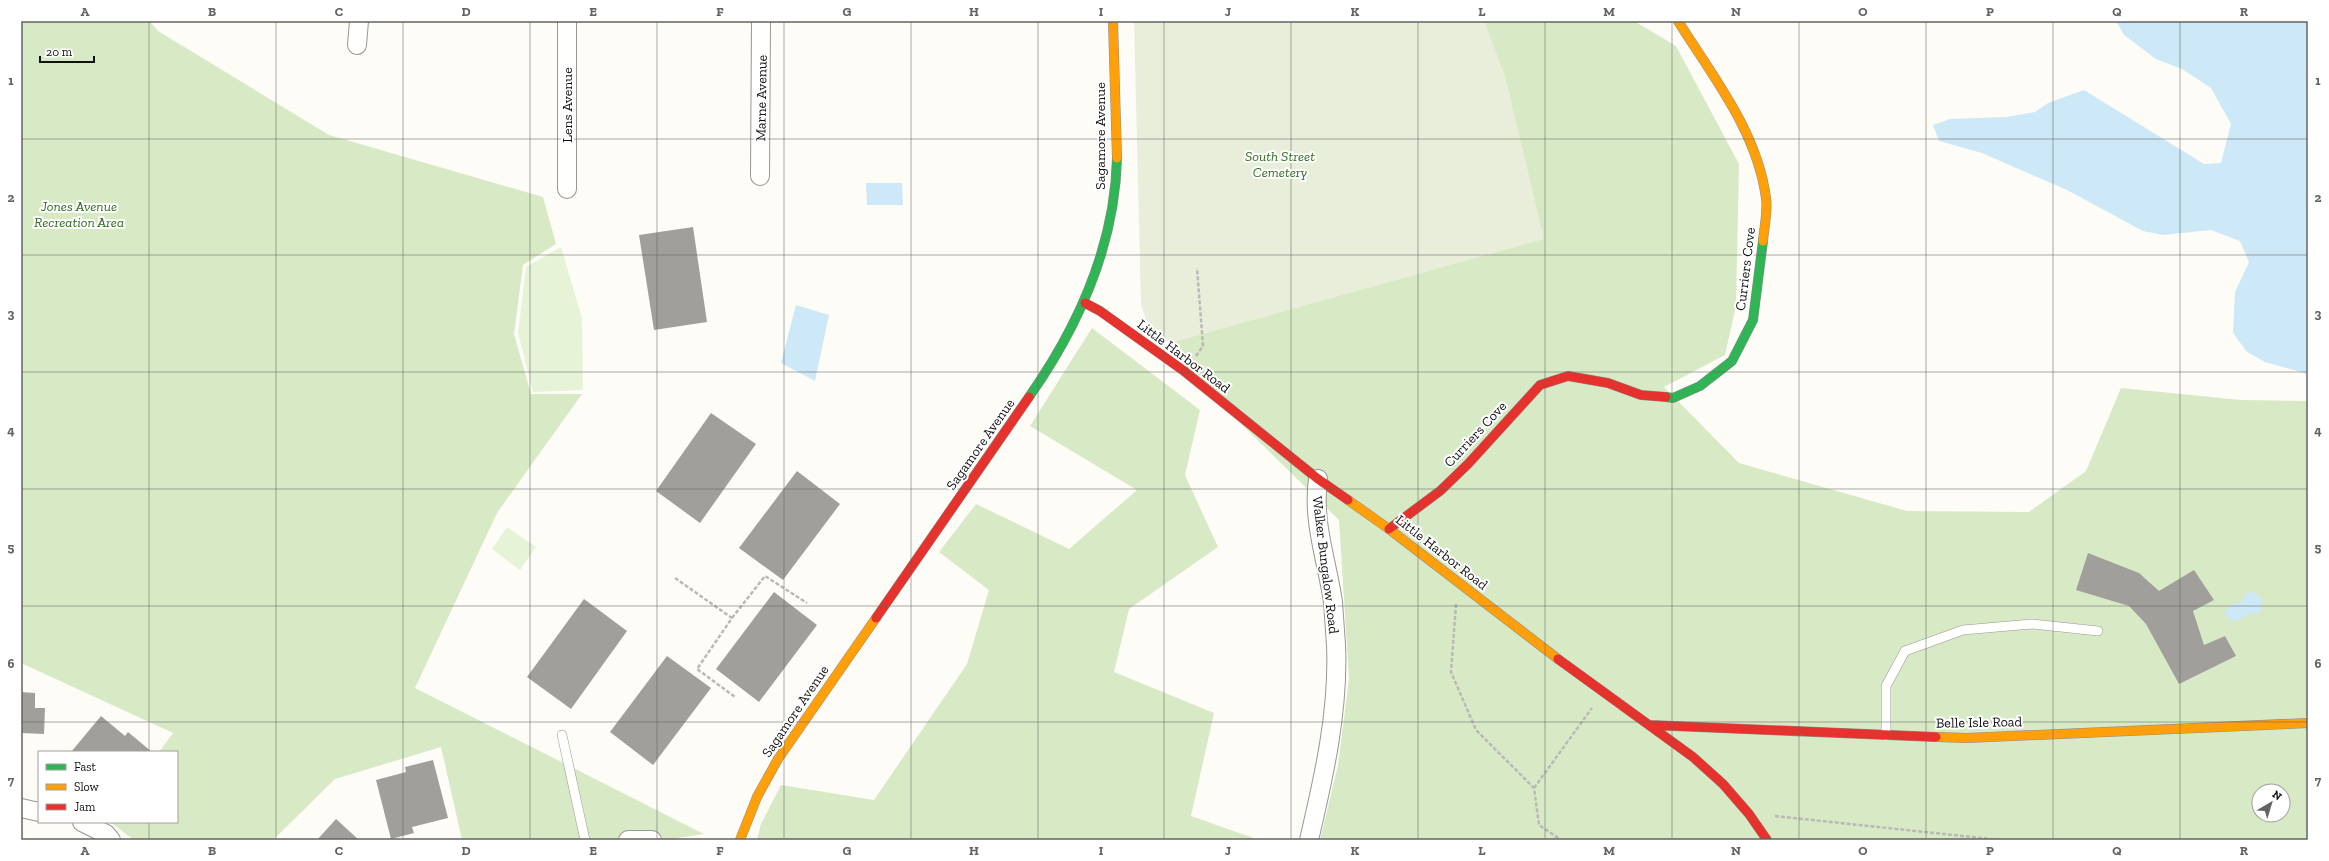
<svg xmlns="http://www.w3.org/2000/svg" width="2329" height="861" font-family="'Zilla Slab',serif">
<rect width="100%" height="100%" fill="#fdfcf7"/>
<path fill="#e7f3d7" d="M561,247L582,318L583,390L533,392L518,333L526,267Z
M507,527L536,547L520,570L492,549Z"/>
<path fill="#d8eac5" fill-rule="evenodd" d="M21,21H150L158,31L329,135L543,197L556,244L523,265L514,334L531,394H582L497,513L415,688L704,834L664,840H462L441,747L335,779L273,840H134L110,822H177V752H159L173,733L21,663Z
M1420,21H1634L1676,46L1739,164L1736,306L1725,355L1664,387L1739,463L1907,511L2029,512L2086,471L2121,388L2241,400L2308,401V840H1320L1338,765L1349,679L1339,520L1166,350ZM2259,791H2283V815H2259Z
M1092,328L1200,410L1185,475L1218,547L1129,609L1114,672L1214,713L1191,816L1259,840H757L761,824L781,785L874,800L967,664L989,590L939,552L976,504L1069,549L1137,490L1030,426Z"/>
<path fill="#e9eedb" d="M1134,21H1484L1505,76L1544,239L1174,342L1159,340L1147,323L1141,304Z"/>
<path fill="#cde8f7" d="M2116,21H2308V374L2265,362L2247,352L2233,333L2235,292L2249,262L2240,241L2211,230L2163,235L2143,231L2067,190L1982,153L1939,141L1933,125L1950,119L2006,117L2035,112L2048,103L2084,90L2204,164L2221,163L2231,124L2211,88L2182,69L2156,59L2124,35Z
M866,183H902L903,205H867Z
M796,305L829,315L815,381L781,363Z
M2249,591L2259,595L2262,601L2261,612L2246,615L2238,621L2229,619L2225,614L2229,605L2240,603Z"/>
<path fill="#a19f9c" d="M693,227L707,322L654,330L639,235Z
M711,413L756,444L700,523L656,491Z
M797,471L840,504L783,580L739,548Z
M2088,553L2139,573L2159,591L2194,570L2214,600L2193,611L2204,645L2225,636L2236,656L2179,684L2146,624L2129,606L2076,590Z
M774,592L817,625L759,702L716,669Z
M584,599L627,631L571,709L527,677Z
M667,656L711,688L653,765L610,732Z
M21,692L35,693V708H45L44,734L21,733Z
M101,716L125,736L128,732L152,752H71Z
M433,760L448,818L412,827L414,833L391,839L376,780L406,772L405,767Z
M336,819L359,840H317Z"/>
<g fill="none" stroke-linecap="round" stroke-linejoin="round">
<g stroke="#979795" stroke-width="10">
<path id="lane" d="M562,735L585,840
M1886,735V686L1905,651L1963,630L2032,624L2098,631"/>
</g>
<g stroke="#979795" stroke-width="20">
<path id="street" d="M357,45L359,21
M760,176L761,21
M567,189V21
M21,808L39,812
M82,822L106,834L111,840
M628,840H652
M1309,840C1324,776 1339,710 1336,645C1335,631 1334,616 1333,602C1327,561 1312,521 1318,479"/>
</g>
<g stroke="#8e8d8b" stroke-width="10">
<path id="fast" d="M1029,397C1078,327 1115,245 1117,158
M1666,397L1673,398L1700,386L1732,361L1753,320L1763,241"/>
</g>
<g stroke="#8e8d8b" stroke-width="10">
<path id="slow" d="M1113,21L1117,158
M1678,21C1713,77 1757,131 1766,198C1768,212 1764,228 1763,241
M1348,500L1389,529L1558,659
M1936,737L1967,738L2308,723
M740,840L757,797L778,759L876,618"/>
</g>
<g stroke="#8e8d8b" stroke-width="10">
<path id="jam" d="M1085,303L1100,311L1184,371L1318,479L1348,500
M1389,529L1440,491L1468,464L1540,385L1568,376L1608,383L1641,395L1666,397
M876,618L1029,397
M1558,659L1693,757L1723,784L1749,814L1767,840
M1650,725L1936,737"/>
</g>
<path stroke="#b9b9b8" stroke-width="2.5" stroke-dasharray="4 2" stroke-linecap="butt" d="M1196,356L1203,346L1197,268
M675,578L732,618L697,669L735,697
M1456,604L1451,672L1476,730L1534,788L1539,825L1561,840
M732,618L765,576L807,603
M1534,788L1592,708
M1775,816L2000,840"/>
<use href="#lane" stroke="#fffffe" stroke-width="9"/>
<use href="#street" stroke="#fffffe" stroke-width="18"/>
<use href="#fast" stroke="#30b455" stroke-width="9"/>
<use href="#slow" stroke="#ff9f0a" stroke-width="9"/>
<use href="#jam" stroke="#e5322d" stroke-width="9"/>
</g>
<path fill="none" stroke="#646362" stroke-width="1" stroke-opacity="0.55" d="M149,21V752M276,21V840M403,21V840M530,21V840M657,21V840M784,21V840M911,21V840M1038,21V840M1164,21V840M1291,21V840M1418,21V840M1545,21V840M1672,21V840M1799,21V840M1926,21V840M2053,21V840M2180,21V840M21,139H2308M21,255H2308M21,372H2308M21,489H2308M21,606H2308M21,722H2308M149,822V840"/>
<g text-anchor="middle" stroke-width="4" stroke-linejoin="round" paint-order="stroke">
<g font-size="14" fill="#111" stroke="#fff">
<text transform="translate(761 98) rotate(-89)" y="5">Marne Avenue</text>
<text transform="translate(567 105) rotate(-90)" y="5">Lens Avenue</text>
<text transform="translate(1100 136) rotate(-90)" y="5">Sagamore Avenue</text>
<text transform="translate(1745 269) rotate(-83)" y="5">Curriers Cove</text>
<text transform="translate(1184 356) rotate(37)" y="5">Little Harbor Road</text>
<text transform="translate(1475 434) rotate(-47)" y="5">Curriers Cove</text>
<text transform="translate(980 444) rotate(-55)" y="5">Sagamore Avenue</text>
<text transform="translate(1442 552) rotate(38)" y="5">Little Harbor Road</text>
<text transform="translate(1326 565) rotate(83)" y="5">Walker Bungalow Road</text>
<text transform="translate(795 711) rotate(-56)" y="5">Sagamore Avenue</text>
<text transform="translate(1979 722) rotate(-1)" y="5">Belle Isle Road</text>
</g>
<g font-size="14" font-style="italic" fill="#2f6b1f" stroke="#fff">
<text x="1280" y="161">South Street<tspan x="1280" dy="16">Cemetery</tspan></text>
<text x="79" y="211">Jones Avenue<tspan x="79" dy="16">Recreation Area</tspan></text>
</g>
</g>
<rect width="2329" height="861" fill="none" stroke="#ffffff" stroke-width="44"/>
<rect x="38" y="751" width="140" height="72" fill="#ffffff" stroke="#a0a0a0"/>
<rect x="46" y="764" width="20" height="6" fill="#30b455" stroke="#a0a0a0"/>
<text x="74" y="771" font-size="12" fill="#111111">Fast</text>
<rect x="46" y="784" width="20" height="6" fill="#ff9f0a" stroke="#a0a0a0"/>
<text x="74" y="791" font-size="12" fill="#111111">Slow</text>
<rect x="46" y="804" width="20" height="6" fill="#e5322d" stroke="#a0a0a0"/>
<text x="74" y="811" font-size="12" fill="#111111">Jam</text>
<g transform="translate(2271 803) rotate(38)"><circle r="19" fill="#ffffff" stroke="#a0a0a0"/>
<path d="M0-3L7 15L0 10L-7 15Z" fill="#646362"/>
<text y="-6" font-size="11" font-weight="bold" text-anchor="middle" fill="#111111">N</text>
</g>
<path d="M40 56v6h54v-6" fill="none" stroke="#111111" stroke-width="2"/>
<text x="46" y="56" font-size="12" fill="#111111" stroke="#ffffff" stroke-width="3" paint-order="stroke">20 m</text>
<rect x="22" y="22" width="2285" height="817" fill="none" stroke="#646362" stroke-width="1.5"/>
<g font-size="13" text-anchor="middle" font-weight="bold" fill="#646362">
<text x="85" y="16">A</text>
<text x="212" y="16">B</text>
<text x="339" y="16">C</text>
<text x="466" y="16">D</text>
<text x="593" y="16">E</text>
<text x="720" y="16">F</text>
<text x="847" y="16">G</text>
<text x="974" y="16">H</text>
<text x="1101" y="16">I</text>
<text x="1228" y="16">J</text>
<text x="1355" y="16">K</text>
<text x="1482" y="16">L</text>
<text x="1609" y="16">M</text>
<text x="1736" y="16">N</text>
<text x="1863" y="16">O</text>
<text x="1990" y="16">P</text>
<text x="2117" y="16">Q</text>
<text x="2244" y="16">R</text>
<text x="11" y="85">1</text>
<text x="2318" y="85">1</text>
<text x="11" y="202">2</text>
<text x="2318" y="202">2</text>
<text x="11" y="318">3</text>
<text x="2318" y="318">3</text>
<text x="11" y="435">4</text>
<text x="2318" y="435">4</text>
<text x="11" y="552">5</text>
<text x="2318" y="552">5</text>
<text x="11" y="668">6</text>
<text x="2318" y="668">6</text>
<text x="11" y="785">7</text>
<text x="2318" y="785">7</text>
<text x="85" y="855">A</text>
<text x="212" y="855">B</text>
<text x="339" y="855">C</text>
<text x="466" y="855">D</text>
<text x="593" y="855">E</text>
<text x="720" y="855">F</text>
<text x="847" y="855">G</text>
<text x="974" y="855">H</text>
<text x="1101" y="855">I</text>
<text x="1228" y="855">J</text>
<text x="1355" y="855">K</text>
<text x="1482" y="855">L</text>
<text x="1609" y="855">M</text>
<text x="1736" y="855">N</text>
<text x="1863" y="855">O</text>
<text x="1990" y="855">P</text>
<text x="2117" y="855">Q</text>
<text x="2244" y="855">R</text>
</g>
</svg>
